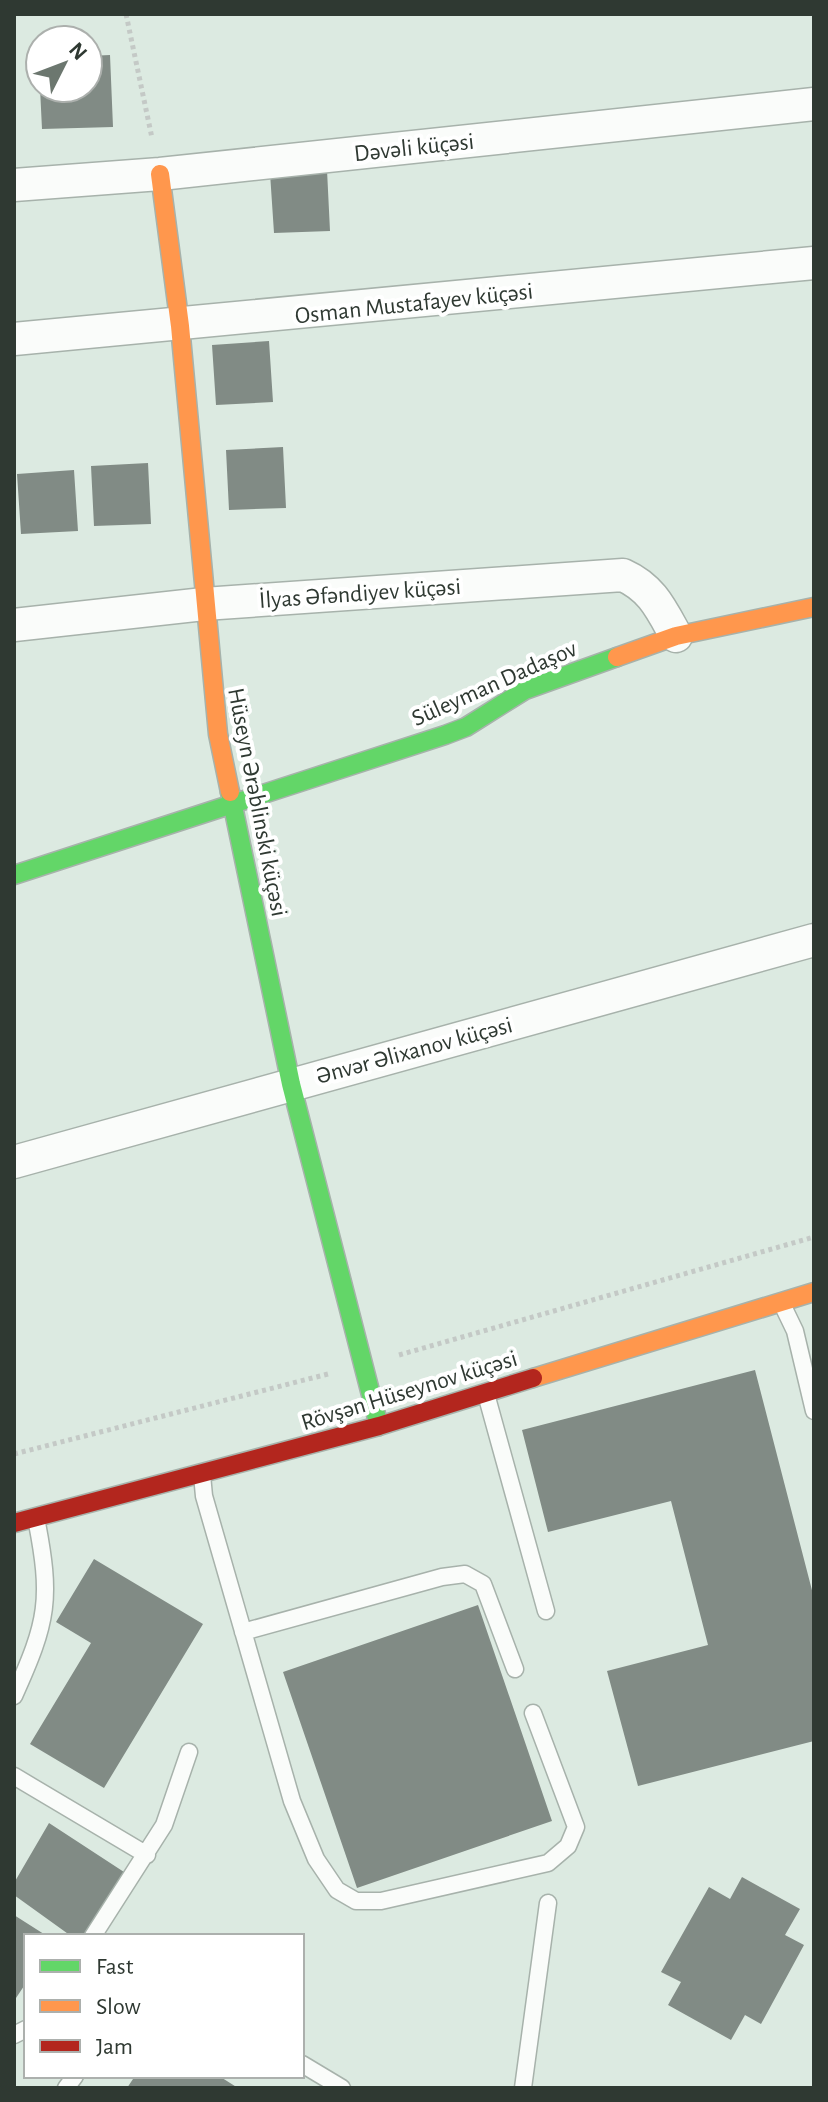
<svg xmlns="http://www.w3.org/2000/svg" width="828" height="2102" font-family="'Alegreya Sans',sans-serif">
<rect width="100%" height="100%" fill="#dceae1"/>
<path fill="#818b85" d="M110,55L113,127L42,129L40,88H88V56Z
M327,170L330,231L274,233L270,173Z
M269,341L273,402L216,405L212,345Z
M283,447L286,508L229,510L226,450Z
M148,463L151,524L94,526L91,466Z
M74,470L78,531L21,534L17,474Z
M755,1370L814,1598V1741L638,1786L607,1671L708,1645L671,1501L548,1532L522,1430Z
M94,1559L203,1624L104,1788L30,1744L91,1643L56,1622Z
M478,1605L552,1821L357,1888L283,1672Z
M49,1823L124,1872L83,1936H71L14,1895V1883Z
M742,1877L800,1909L785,1935L804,1945L761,2024L745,2015L731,2040L668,2005L681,1982L661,1972L709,1887L730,1899Z
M14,1915L47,1936H26V1983L14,2001Z
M135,2076H219L238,2088H127Z"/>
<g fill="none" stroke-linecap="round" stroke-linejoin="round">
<g stroke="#a7b2ab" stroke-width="19">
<path id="lane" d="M782,1304L795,1331L814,1411
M486,1394L546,1611
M202,1475L204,1496L292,1801L316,1859L337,1890L356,1901H381L548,1863L568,1846L576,1827L533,1713
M243,1632L442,1577L465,1574L483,1584L515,1669
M14,1696C48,1621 52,1599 36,1518
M14,1776L147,1855
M93,1936L164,1825L189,1752
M14,2035L26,2029
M302,2064L342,2088
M66,2088L75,2076
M523,2088L548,1903"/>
</g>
<g stroke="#a7b2ab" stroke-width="35">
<path id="street" d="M14,185L160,174L814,104
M14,339L814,263
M14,625L204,604L623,575C652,588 661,609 676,636
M14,1162L814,940"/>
</g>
<g stroke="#a7b2ab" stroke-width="21">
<path id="fast" d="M230,792L291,1084L379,1426
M14,875L445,735L466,727L525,690L617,657"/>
</g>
<g stroke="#a7b2ab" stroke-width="21">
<path id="slow" d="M160,174L180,326L218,734L230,792
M617,657L676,636L814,607
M533,1378L814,1292"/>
</g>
<g stroke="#a7b2ab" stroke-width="21">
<path id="jam" d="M14,1523L379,1426L533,1378"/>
</g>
<path stroke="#c4c9c6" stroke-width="5" stroke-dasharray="4 4" stroke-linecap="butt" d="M126,14L152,138
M399,1355L814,1237
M14,1454L328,1374"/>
<use href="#lane" stroke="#fafcfa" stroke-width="16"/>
<use href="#street" stroke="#fafcfa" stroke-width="32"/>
<use href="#fast" stroke="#63d668" stroke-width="18"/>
<use href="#slow" stroke="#ff974d" stroke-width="18"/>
<use href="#jam" stroke="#b3261e" stroke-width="18"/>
</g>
<g text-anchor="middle" stroke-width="8" stroke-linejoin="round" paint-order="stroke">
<g font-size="24" fill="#2f3932" stroke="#fff">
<text transform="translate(414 147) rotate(-6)" y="8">Dəvəli küçəsi</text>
<text transform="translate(414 303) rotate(-6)" y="8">Osman Mustafayev küçəsi</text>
<text transform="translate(360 593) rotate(-4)" y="8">İlyas Əfəndiyev küçəsi</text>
<text transform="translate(494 683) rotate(-24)" y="8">Süleyman Dadaşov</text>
<text transform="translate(258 802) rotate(79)" y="8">Hüseyn Ərəblinski küçəsi</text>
<text transform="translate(414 1050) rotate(-15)" y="8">Ənvər Əlixanov küçəsi</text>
<text transform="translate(409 1390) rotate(-17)" y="8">Rövşən Hüseynov küçəsi</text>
</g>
</g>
<rect width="828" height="2102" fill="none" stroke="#2f3932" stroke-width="32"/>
<rect x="24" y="1934" width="280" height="144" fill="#ffffff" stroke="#acb0ad" stroke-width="2"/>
<rect x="40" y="1960" width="40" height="12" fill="#63d668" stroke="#acb0ad" stroke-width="2"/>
<text x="96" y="1974" font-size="24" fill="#2f3932">Fast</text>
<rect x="40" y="2000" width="40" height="12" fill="#ff974d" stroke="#acb0ad" stroke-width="2"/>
<text x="96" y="2014" font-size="24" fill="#2f3932">Slow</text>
<rect x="40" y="2040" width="40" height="12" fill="#b3261e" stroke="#acb0ad" stroke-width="2"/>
<text x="96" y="2054" font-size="24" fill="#2f3932">Jam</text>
<g transform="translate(64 64) rotate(48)"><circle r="38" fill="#ffffff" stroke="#acb0ad" stroke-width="2"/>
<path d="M0-6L14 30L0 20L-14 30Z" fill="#6c776f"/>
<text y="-12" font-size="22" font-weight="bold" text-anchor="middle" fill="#2f3932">N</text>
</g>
</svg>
